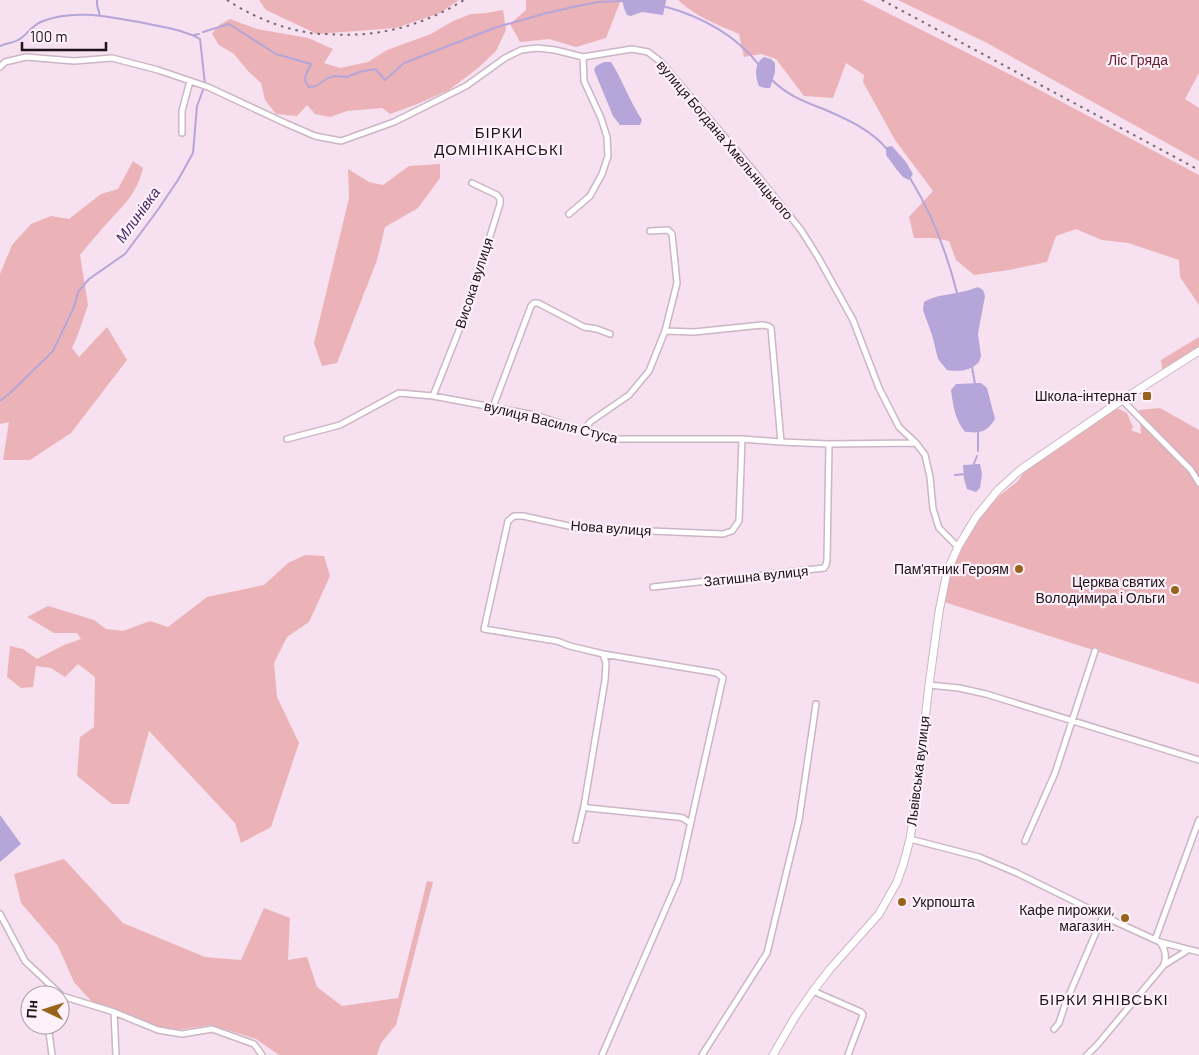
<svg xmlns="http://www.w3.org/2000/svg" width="1199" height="1055" font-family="Barlow,sans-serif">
<rect width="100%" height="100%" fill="#f7e0f0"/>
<path fill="#ebb3b7" d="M259,0H459L440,13L396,28L317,34L266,10Z
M526,0H621L606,38L576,47L549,39L520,42L510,24L526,10Z
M678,0H862L1017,78L1199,175V305L1180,277L1179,260L1128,243L1102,240L1076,229L1056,236L1047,262L1009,270L974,275L956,260L949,241L933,238H914L909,217L933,191L895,140L863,82L864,75L846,63L833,98L804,96L776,59L761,54L744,57L739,34C718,25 695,16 678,0Z
M898,0H1199V73L1185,99L1199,108V161L987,43Z
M503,10L506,30L496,51L478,68L449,90L415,105L390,114L382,108L347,111L330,117L315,114L307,105L297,116L276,114L265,100L261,83L248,71L234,54L219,45L212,34L219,25L230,19L257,29L308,38L333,49L324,63L340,68L368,62L387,50L431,34L453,21L471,14L486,13Z
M133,161L143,168C137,193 125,204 109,221C99,232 89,244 80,255L88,305L77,337L72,348L79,357L107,327L127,360L71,433L30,460H3L9,422L0,424V274L12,245L31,224L51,216L69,219L101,194L118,189Z
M440,164V178L418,208L385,227L377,260L337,363L322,366L314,343L349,198L348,169L369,182L383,185L409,166Z
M1199,337V346L1172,366L1162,369L1161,360Z
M1117,408L1127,413L1133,427L1131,430L1141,434L1139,410L1160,408L1199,430V684L941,601L947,572L982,509L1017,482L1025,471Z
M305,555L324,556L330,576L309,622L287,637L274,663L277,697L299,743L271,827L241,843L235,823L149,731L129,804H112L77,776L80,737L94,727L95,677L78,664L65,677L51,668L36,666L33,687L21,688L7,677L10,646L23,649L37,659L64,645L81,639L77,633H54L27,617L48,606L94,620L106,629L123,631L150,621L168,627L207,597L264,585L288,563Z
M64,859L123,923L205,957L241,960L264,908L290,918L288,960L307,957L317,987L342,1006L398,998L427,881L433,882L396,1025L381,1043L377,1055H279L256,1039L211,1025L178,1030L156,1026L93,1003L74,982L58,946L21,903L14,874Z"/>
<path fill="#b5a5d8" d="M622,0H666V1L663,15L642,12L631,16L627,15L624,8Z
M764,57L771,59L775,63V72L770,88H765L759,86C755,77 754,63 764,57Z
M604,62H611C623,81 630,102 642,120L640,125H620L613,116L594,70L596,66Z
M892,146L906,162L913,174L909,180L903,177L897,170L886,155V147Z
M978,287L983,290L985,296L979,328L978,334L981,356L979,362C970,371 959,372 947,370L938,359L932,335L923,310L924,302C935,295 949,295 961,292C967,291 972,289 978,287Z
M981,383L987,388L995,419C986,433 981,433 965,432C955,420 953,405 951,390L956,384Z
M980,464L982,474L980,488L976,492L967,489L964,479L963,465Z
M0,815L21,844L0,862Z"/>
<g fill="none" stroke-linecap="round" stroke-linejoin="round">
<path stroke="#b5a5d8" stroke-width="2" d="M97,0V5L100,16
M663,6C700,16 735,34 759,65
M203,32L229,24L276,54L311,64C307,74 301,78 309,87L316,86L328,78L335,76L347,77L359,72L375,69L385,80L404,63L497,27L547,13L573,7L598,2L624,1
M194,35L199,34
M0,46C6,43 13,43 18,40C28,35 30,26 43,21C77,8 114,18 149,24C167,28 184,30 200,39L205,84
M770,78C787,96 806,102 828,111C849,120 872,131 887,149
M910,178C932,214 947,253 957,293
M972,367L975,384
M0,401L10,393L53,351L74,307L78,292L89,279L125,254L157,211L178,180L193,153L197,106L203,90
M978,451V431
M973,466L977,456
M955,475L965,474"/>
<g stroke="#cbb6c5" stroke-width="8">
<path id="street" d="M0,67L5,62L26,57L74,61L112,58L158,70L208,87L285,123L315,136L341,141L394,122L466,86L505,58L521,50L537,48L555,50L583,57L632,49L648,52L661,62L752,169L801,230L818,257L853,320L879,388L899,427L916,443L925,455L930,477L933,509L939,528L958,547
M182,133V111L190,81
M569,214L590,196L602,174L608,156L607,137L601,118L584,81L583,57
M665,331L694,332L762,325L768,326L771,328L781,442
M433,396L467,310L500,204V199L497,195L472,183
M1122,400L1191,470L1199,483
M493,407L531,306L534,303H538L584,327L597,329L610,334
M584,431L590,422L629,395L649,371L665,331L677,283L672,234L668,230L650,231
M287,439L340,425L399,393L433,396L535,415L584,431L616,439H742L781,442L829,444L915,443
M653,587L824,568L826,565L827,560L829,444
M929,685L959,688L986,694L1199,760
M584,806L588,808L677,817L683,818L690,823
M910,839L979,857L1017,873L1100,914L1103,916L1160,942L1199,952
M576,840L584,806L605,680L606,663L603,654
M1025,841L1055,773L1095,651
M0,914L25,961L62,996L114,1012L158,1030L182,1034L212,1029L254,1044L262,1055
M1155,940L1199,820
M1160,942C1165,949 1167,956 1164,964
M813,991L861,1012L863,1015L848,1055
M114,1012L116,1055
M48,1025L52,1055
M1054,1029L1059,1023L1066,1002L1103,916
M602,1055L678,880L723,678L717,673L603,654C592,651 581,649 570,646C563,644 558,640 550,640L484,629L508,521L514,516H523L578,528L723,534L732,531L739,521L742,439
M702,1055L767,953L799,820L816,704
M1087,1055L1098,1044L1164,965L1188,950"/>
</g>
<g stroke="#cbb6c5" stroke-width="9">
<path id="secondary" d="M773,1055L795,1017L813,991L830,969L879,914L897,882L904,862L910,839L915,807L929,685L939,612L947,572L958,547L976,517L998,490L1020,470L1122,400L1199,351"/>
</g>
<use href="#street" stroke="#fff" stroke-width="5"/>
<use href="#secondary" stroke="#fff" stroke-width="7"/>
<path stroke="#766872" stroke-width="2" stroke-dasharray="2.5 5" stroke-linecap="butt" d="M227,0C250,15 277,27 305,32C312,34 320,34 328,34C378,38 422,26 464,0
M882,0L1199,170"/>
</g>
<g fill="#98631a" stroke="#fef1fa" stroke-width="2">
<rect x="1142" y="391" width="10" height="10" rx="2.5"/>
<circle cx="1019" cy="569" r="5"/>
<circle cx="1175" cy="590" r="5"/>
<circle cx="902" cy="902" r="5"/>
<circle cx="1125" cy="918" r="5"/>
</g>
<g text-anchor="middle" stroke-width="4.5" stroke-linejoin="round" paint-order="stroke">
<g font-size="14" fill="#6a212e" stroke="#fef1fa">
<text x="1138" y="65">Ліс Гряда</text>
</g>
<g font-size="14" fill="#1c141a" stroke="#fef1fa">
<text transform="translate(725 140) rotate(50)" y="5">вулиця Богдана Хмельницького</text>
<text transform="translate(474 283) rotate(-72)" y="5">Висока вулиця</text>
<text transform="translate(551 422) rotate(14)" y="5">вулиця Василя Стуса</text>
<text transform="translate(611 528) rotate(4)" y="5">Нова вулиця</text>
<text transform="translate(756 576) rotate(-6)" y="5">Затишна вулиця</text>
<text transform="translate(918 771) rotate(-83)" y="5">Львівська вулиця</text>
</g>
<g font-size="14" fill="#1c141a" stroke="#fef1fa" text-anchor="end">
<text x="1137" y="401">Школа-інтернат</text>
<text x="1009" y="574">Пам'ятник Героям</text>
<text x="1165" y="587">Церква святих<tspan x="1165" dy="16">Володимира і Ольги</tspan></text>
<text x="912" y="907" text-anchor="start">Укрпошта</text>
<text x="1115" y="915">Кафе пирожки,<tspan x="1115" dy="16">магазин.</tspan></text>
</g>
<g font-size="15" letter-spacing="1" fill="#1c141a" stroke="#fef1fa">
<text x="499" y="138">БІРКИ<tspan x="499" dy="17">ДОМІНІКАНСЬКІ</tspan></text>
<text x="1104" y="1005">БІРКИ ЯНІВСЬКІ</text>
</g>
<g font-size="15" font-style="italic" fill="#452c6a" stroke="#fef1fa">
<text transform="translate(138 215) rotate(-54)" y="5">Млинівка</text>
</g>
</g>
<g transform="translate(45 1010) rotate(274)"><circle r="24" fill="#fef1fa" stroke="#a499a0"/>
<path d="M0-4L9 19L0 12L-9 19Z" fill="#98631a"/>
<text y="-8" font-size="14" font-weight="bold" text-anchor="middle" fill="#1c141a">Пн</text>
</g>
<path d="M22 42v8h84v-8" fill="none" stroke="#1c141a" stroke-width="2.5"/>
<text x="30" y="42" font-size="15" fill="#1c141a" stroke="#fef1fa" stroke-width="4" paint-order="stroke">100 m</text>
</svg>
